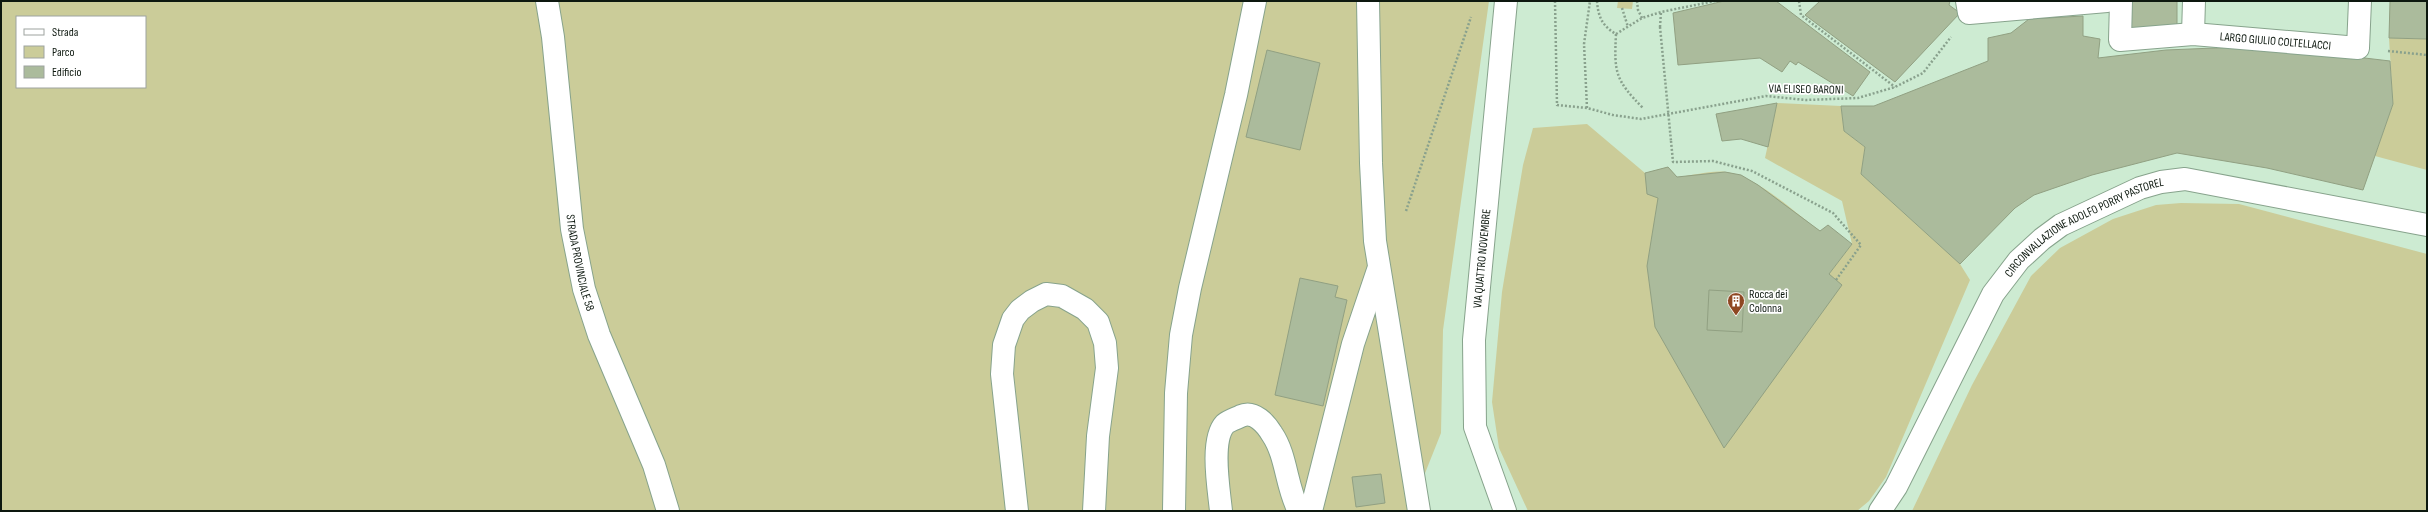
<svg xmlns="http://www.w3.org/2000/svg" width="2428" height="512" font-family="'Sofia Sans Condensed',sans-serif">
<rect width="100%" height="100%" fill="#cdebd2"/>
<path fill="#cbcc99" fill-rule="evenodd" d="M1,1H1489L1443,330L1441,433L1410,511H1ZM17,17H145V87H17Z
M1618,1H1633L1632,9L1617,8Z
M2389,38L2427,39V170L2375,156L2393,104Z
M1777,103L1841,106L1844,131L1865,147L1861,174L1960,264L1970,280L1886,477L1869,501L1857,511H1528L1499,448L1492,402L1502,292L1523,165L1533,128L1587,124L1645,173L1668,167L1677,177C1692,176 1711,170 1726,172C1757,176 1795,213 1820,231L1829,274L1852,244L1842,201L1765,158Z
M2181,203L2239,204L2427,254V511H1912L1972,385L2031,276L2060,248L2113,219L2156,205Z"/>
<path fill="#abbb9c" stroke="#91a082" d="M1724,1H1776L1870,72L1853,96L1798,62L1796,65L1790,61L1782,72L1760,58L1678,65L1673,13Z
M1820,1H1950L1949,5L1960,13L1895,82L1805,15Z
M2127,1H2177V31H2127Z
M2390,1H2427V39L2389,38Z
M2083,16V36L2100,39L2098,58L2166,50L2263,46L2390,61L2393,104L2363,190L2267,168L2177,153L2092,175L2034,195L2015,208L1960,264L1861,174L1865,147L1844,131L1841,106H1874L1988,61V38L2011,33L2029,19Z
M1267,50L1320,63L1300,150L1246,137Z
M1777,103L1768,147L1741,139L1722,141L1716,114Z
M1668,167L1677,177L1725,172L1741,175L1758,185L1820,231L1828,225L1852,244L1829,274L1842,285L1724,448L1655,327L1647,266L1658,198L1647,194L1645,173Z
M1300,278L1338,286L1335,297L1347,300L1323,406L1275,395Z
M1709,290L1744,292L1742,332L1707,330Z
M1381,474L1385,503L1356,507L1352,477Z"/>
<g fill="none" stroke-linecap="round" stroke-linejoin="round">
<g stroke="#87a38c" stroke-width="24">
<g id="minor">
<path d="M1967,1L1969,13L2107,1"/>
<path id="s1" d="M2121,1L2120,40L2193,34L2358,48L2360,1"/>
<path d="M2193,34L2194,1"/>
<path d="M1221,511C1219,490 1210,440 1225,424C1228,421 1237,418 1241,416C1254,410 1266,424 1272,434C1287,456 1286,487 1299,511"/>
<path d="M1311,511L1353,344L1378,270"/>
<path id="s2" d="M1505,511L1475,427L1474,340L1506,1"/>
</g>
</g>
<g stroke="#87a38c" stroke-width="24">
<g id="tertiary">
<path id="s3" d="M547,1L553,37L572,229L584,289L599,335L654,465L668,511"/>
<path d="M1368,1L1371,163L1375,241L1419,511"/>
<path d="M1017,511L1002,374L1004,345L1013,319L1020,310L1032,301L1046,294L1062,296L1085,309L1098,322L1105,343L1107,368L1098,436L1094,511"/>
<path d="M1174,511L1176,393L1181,335L1190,288L1236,95L1255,1"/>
<path id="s4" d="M1880,511L1896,487L1993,294L2019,260L2042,239L2061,225L2140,188L2161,182L2185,179L2427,225"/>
</g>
</g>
<path stroke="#89a18d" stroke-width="2.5" stroke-dasharray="2 2" stroke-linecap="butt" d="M1555,1L1557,105L1587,108L1613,115L1641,119L1766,96L1806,100L1858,98L1895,87L1923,73L1951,37
M1597,1C1598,16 1602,26 1616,34L1642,18L1661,12L1715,1
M1637,1L1638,10L1642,18
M1799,1L1801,15L1895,87
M1622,8L1628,27
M1660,27L1661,12
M1616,34C1614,72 1615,80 1643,108
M2388,51L2427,55
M1587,108L1584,44L1590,1
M1671,141L1673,162L1713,161L1752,171L1833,213L1861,245L1836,280
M1406,211L1471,17"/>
<use href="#minor" stroke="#fff" stroke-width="22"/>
<use href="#tertiary" stroke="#fff" stroke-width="22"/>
<path stroke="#89a18d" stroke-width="2.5" stroke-dasharray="2 2" stroke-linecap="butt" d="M1660,27L1671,141"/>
</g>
<defs>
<g id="building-pin" transform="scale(0.9)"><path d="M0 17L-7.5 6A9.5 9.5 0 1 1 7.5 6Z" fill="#8e4722" stroke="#fff"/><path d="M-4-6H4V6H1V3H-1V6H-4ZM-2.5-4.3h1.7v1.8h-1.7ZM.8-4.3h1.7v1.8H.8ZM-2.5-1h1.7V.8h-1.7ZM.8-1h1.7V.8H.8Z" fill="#fff"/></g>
</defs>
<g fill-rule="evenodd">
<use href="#building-pin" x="1736" y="301"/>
</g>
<g text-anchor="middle" stroke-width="3.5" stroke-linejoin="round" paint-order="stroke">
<g font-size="12" fill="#0d180f" stroke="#fff">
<text dy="4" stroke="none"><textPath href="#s1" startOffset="195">LARGO GIULIO COLTELLACCI</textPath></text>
<text transform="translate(1806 89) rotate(1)" y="4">VIA ELISEO BARONI</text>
<text dy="4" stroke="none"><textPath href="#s4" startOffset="361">CIRCONVALLAZIONE ADOLFO PORRY PASTOREL</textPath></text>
<text dy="4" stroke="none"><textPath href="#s2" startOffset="258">VIA QUATTRO NOVEMBRE</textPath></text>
<text dy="4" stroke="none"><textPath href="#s3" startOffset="264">STRADA PROVINCIALE 58</textPath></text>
</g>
<g font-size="12" fill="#0d180f" stroke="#fff" text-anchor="start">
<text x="1749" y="298">Rocca dei<tspan x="1749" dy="14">Colonna</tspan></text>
</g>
</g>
<rect width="2428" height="512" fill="none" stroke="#0d180f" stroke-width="4"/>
<rect x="16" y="16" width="130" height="72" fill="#ffffff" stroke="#9ea39f"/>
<rect x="24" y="29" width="20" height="6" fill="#ffffff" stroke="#9ea39f"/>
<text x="52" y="36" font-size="12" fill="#0d180f">Strada</text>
<rect x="24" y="46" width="20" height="12" fill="#cbcc99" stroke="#9ea39f"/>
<text x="52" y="56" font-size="12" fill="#0d180f">Parco</text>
<rect x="24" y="66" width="20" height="12" fill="#abbb9c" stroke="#9ea39f"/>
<text x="52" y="76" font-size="12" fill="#0d180f">Edificio</text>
</svg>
